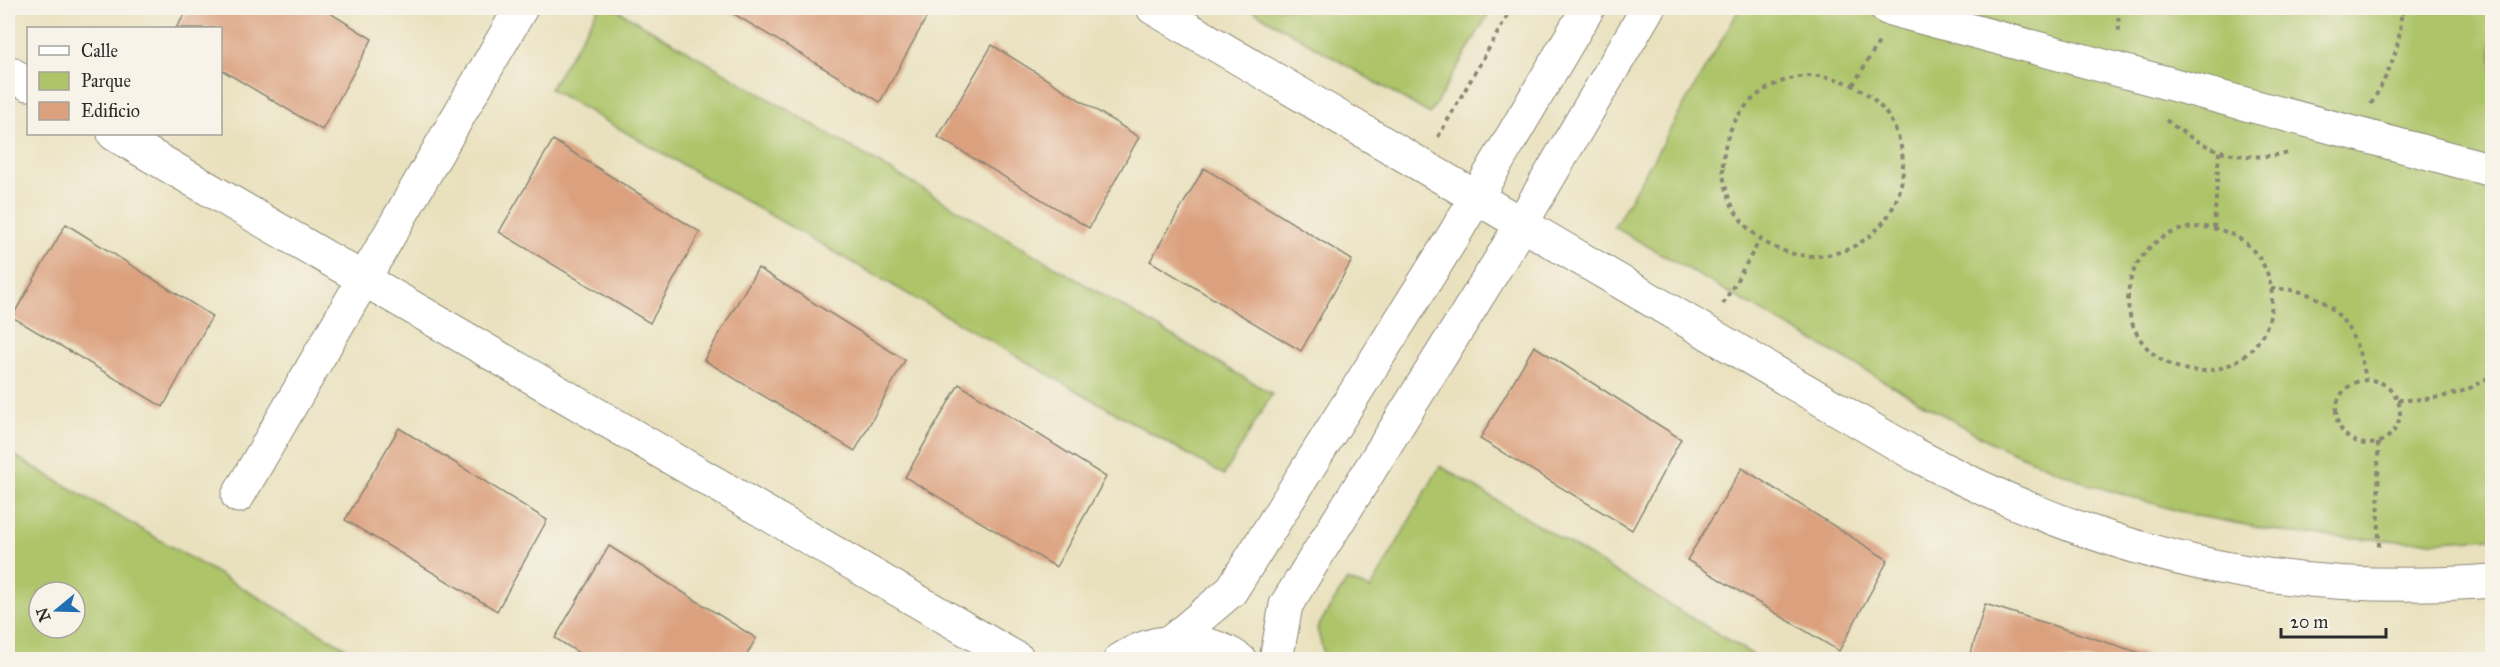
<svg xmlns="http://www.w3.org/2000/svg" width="2500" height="667" font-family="'IM FELL Great Primer',serif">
<rect width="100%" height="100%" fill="#f7f3e8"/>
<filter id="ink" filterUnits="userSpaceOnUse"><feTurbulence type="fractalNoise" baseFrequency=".0167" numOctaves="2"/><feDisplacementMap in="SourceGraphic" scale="12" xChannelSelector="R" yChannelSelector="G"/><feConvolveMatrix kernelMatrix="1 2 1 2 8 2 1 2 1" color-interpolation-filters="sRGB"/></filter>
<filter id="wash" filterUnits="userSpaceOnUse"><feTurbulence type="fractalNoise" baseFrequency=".008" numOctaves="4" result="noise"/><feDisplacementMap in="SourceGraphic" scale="24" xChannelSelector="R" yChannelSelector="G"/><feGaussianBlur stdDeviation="1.35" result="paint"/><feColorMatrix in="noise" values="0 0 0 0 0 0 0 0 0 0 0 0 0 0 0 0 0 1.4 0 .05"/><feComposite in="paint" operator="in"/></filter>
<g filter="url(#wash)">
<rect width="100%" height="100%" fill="#e9e1be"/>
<path fill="#adc469" stroke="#6c784a" stroke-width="1.5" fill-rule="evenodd" d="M599,8H614L1272,394L1224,475L550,89Z
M1248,8H1492L1430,114Z
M1740,8H2492V538L2440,541H2401L2295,534L2192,515L2091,485L1994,444L1614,227Z
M8,452L365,659H8ZM39,592H75V628H39Z
M1440,466L1760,659H1325L1317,628L1347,580L1371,589Z"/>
<g id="blocks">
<path fill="#dba17f" d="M189,8H322L372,39L322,130L220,69V28H176Z
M731,8H925L930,11L880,102L729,11Z
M992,45L1139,137L1089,228L938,137Z
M553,140L700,232L650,323L499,232Z
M1204,168L1352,260L1301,351L1150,261Z
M66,224L212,316L163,407L12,317Z
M758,268L905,360L855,451L704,360Z
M1534,346L1681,439L1632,530L1480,439Z
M959,384L1106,477L1056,567L905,477Z
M399,428L547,520L497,611L345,520Z
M1742,468L1888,560L1839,651L1687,560Z
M609,546L756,638L744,660H590L555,638Z
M1985,604L2150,656L2149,660H1969Z"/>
</g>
</g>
<g filter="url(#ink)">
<use href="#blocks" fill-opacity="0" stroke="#8a8674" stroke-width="1.5"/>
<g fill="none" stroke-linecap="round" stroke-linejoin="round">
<g stroke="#8a8674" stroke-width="35">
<path id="street" d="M1153,8L1916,455C2106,556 2277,597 2492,581
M1887,8L2492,170
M8,72L28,84
M114,134L1019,660
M238,496L521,8
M1172,641L1231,591L1454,235L1588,8
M1120,660C1156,636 1204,635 1240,660
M1276,660L1286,605L1499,262L1648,8"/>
</g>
<path stroke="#8a8674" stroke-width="4" stroke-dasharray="4.5 4.5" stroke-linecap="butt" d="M2118,8L2119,34
M2401,14L2409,8
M1723 166a90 90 0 1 1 180 0a90 90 0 1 1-180 0Z
M1853,85L1879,42
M2371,104C2390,71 2402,46 2401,8
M2166,120C2206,151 2238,163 2289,153
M1438,137L1512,8
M2128 299a72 72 0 1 1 144 0a72 72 0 1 1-144 0Z
M2214,228L2219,152
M2271,289C2330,287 2356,326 2366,379
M1723,304L1760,240
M2336 412a32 32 0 1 1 64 0a32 32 0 1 1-64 0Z
M2398,400C2433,400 2464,396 2492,375
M2378,443L2379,550"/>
<use href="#street" stroke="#fff" stroke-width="33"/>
</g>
</g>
<rect width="2500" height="667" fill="none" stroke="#f7f3e8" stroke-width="30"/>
<rect x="27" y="27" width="195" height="108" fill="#f7f3e8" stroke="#a5a39c" stroke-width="1.5"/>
<rect x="39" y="46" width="30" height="9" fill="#ffffff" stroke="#a5a39c" stroke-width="1.5"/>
<text x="81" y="57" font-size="18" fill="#2b2b2b">Calle</text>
<rect x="39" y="72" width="30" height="18" fill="#adc469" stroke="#a5a39c" stroke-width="1.5"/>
<text x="81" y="87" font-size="18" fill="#2b2b2b">Parque</text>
<rect x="39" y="102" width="30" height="18" fill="#dba17f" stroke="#a5a39c" stroke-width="1.5"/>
<text x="81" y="117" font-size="18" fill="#2b2b2b">Edificio</text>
<g transform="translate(57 610) rotate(251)"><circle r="28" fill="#f7f3e8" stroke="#a5a39c" stroke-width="1.5"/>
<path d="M0-4.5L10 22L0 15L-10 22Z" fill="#1f6fb2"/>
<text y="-9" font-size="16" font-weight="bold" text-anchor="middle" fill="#2b2b2b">N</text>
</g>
<path d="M2281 628v9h105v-9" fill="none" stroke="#2b2b2b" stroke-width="3"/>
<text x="2290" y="628" font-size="18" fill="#2b2b2b" stroke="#f7f3e8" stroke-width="4.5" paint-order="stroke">20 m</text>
</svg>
